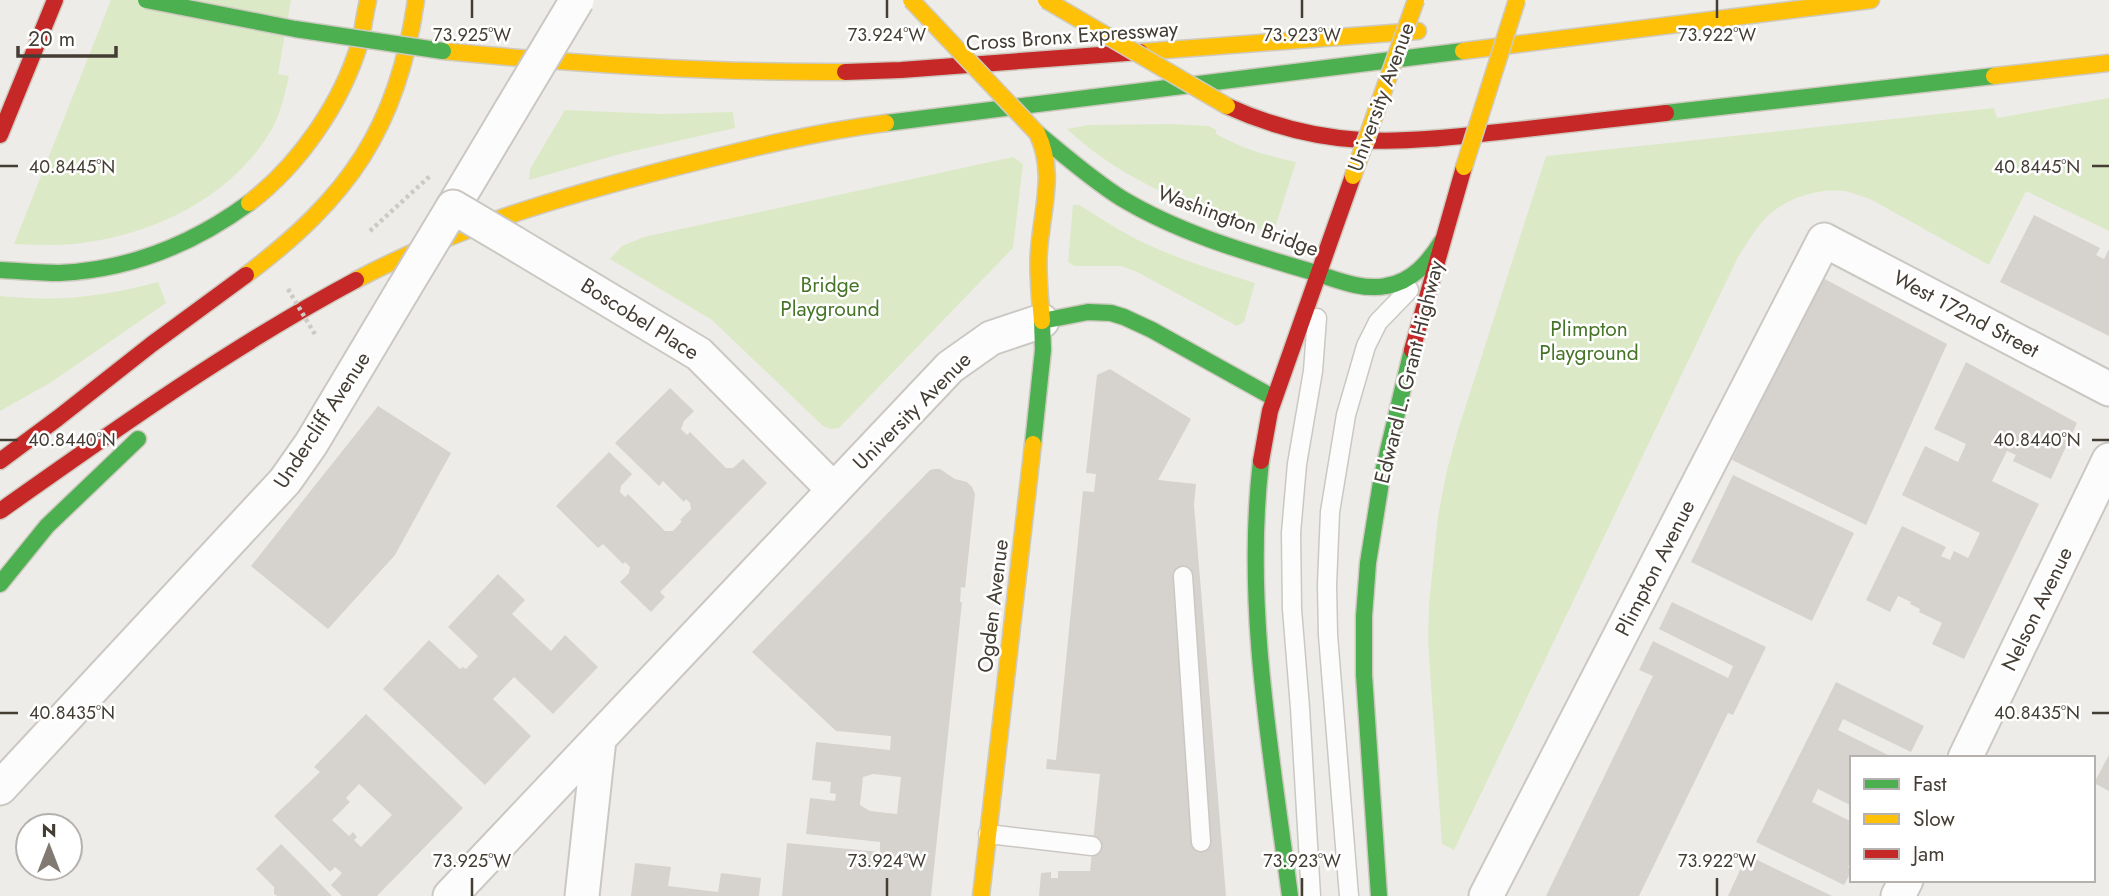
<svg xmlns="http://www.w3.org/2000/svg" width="2109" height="896" font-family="Jost,sans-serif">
<rect width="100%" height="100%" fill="#eeece8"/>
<path fill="#dce9c7" d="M111,0H291L278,74L289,76C285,94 281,111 273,127C235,195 158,233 83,243C60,246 37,245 14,244Z
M2109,98V231L2026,191L1989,265L1870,199C1863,197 1856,194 1849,192C1820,186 1782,199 1763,221C1754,231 1746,245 1738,257L1454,850L1442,844L1428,642L1429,604L1438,516L1447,470L1458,430L1546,156L1994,108L1997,118Z
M565,110L661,114L733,112L735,128L620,154L529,180L530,169Z
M1171,124L1209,126L1216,130V134C1241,148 1267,156 1296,162L1273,234C1199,209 1125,184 1067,129L1088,125Z
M1013,157L1023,164L1013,248L839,428L831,429L823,426L712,320L610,259L622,246L644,237Z
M1073,205H1079C1098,216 1116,229 1136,239C1174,258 1215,270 1255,283L1244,322L1237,326L1137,272L1121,266H1074L1068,262Z
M158,282L166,303L50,383L0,411V296C59,302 101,297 158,282Z"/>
<path fill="#d6d3ce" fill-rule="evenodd" d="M2034,215L2100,248L2096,255L2104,259L2109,249V336L2000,282Z
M1821,277L1947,344L1866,525L1732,460Z
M1966,362L2077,423L2051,479L2013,461L2016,455L2007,451L1992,481L2039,504L1964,659L1932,644L1942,623L1919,612L1920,609L1910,604L1911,602L1898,596L1890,612L1866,600L1902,526L1946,547L1941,556L1950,560L1954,551L1968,558L1980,533L1902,495L1925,446L1958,462L1966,444L1934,429Z
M1110,369L1191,419L1158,480L1196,484L1194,505L1226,896H1039L1041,873L1051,872V878H1058V871H1090L1100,774L1046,769L1047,759L1056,760L1083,491L1094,492L1096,474L1086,473L1097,375Z
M670,388L694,411L684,421L681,429L687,435L690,432L726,468H733L743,459L767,483L660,592L665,597L651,612L620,582L629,573L630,567L625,562L623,564L603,544L598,548L556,506L609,452L632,474L621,486L620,492L625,497L628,494L665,531H673L682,521L680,520L691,509L690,503L686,499L684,502L663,481L659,486L615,443Z
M378,406L451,453L395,555L328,629L251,566Z
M934,469H940L955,479L967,482L972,487L975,494L965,588L961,587L960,602H962L931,896H782L787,843L880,852V842L806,834L810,798L835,801L836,794L830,793L831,782L812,780L816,742L890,750L891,736L836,731L752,652L930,470ZM873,774L901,777L897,814L870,811L860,805L863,777Z
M1733,475L1854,533L1812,621L1691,562Z
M498,574L525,600L512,614L551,651L565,635L598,667L553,714L514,677L493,699L531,736L485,785L383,689L429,640L460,669L463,667L466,669L478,656L448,627Z
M1672,602L1766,647L1733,715L1728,713L1639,896H1546L1653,676L1639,670L1653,641L1728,678L1733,666L1659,629Z
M1836,682L1924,726L1911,752L1843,719L1838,730L1894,758H1852V806L1818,789L1812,802L1852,822V860L1848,867L1852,870L1844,885L1756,842Z
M366,714L463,808L377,896H342L331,885L342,873L335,867L330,872L274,816L320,772L314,767ZM359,784L392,815L361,847L354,840L357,837L353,832L349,836L332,820L350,802L346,798Z
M2109,755V791L2094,783Z
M281,844L308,871L332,896H277L274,894V887L256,869Z
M1747,855L1832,896H1728Z
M635,863L671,867L668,886L718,892L721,873L761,878L759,896H631Z"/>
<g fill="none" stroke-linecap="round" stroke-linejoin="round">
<g stroke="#cbc8c3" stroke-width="21">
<path id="lane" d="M1183,576L1201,842
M988,834L1092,846
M1311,896L1300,708L1292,609L1291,533L1297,464L1313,371L1317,318
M1349,896L1328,635L1327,585L1330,512L1346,415L1366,346L1378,322L1409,290"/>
</g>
<g stroke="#cbc8c3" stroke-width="37">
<path id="street" d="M453,207L511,110
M514,243L699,354L834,490
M1965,758L2109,460
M0,788L285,481L311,444L403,290
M450,896L950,367L991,338L1042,321
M582,896L599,739
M1486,896L1824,240L2109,389
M1898,896L1906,880"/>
</g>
<g stroke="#cfcac0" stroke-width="19">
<path id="fast" d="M1666,113L1994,76
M886,123L1463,51
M1037,133C1064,155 1091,179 1121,198C1179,233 1245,252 1309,271C1333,278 1360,291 1386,286C1412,282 1429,262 1442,241
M0,270C20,271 40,273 59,273C129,270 193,244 249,203
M1033,444L1043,350L1042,321L1088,312L1111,313L1124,317L1152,330L1274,398
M1261,461C1244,606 1271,752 1290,896
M0,584L47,526L138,439
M1379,896L1364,675V616L1368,563L1382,476L1412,350"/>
</g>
<g stroke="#cfcac0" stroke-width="19">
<path id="slow" d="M443,51C577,64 710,73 845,72
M1463,51L1871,0
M1140,52L1418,31
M1994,76L2109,63
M1037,133C1056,171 1042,210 1039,250C1037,274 1040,298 1042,321
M249,203C299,165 342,103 360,42C363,28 365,14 368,0
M246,275C348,198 398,128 416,0
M356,280C456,227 564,196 672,168C743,150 814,132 886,123
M981,896L1033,444"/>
</g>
<g stroke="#cfcac0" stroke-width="19">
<path id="jam" d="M845,72L901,70L1140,52
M1227,106C1328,152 1401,143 1508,131C1561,125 1614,119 1666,113
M0,135L55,0
M1412,350L1464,167
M0,461L58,418L152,344L246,275
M1261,461L1270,411L1353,176
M0,511C116,429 231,347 356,280"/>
</g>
<path stroke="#cdcac6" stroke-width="4.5" stroke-dasharray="3.5 3.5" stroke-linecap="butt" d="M370,231L431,175"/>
<use href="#lane" stroke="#fcfcfc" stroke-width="18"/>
<use href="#street" stroke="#fcfcfc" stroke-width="33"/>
<use href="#fast" stroke="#4caf50" stroke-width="16"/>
<use href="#slow" stroke="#ffc107" stroke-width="16"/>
<use href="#jam" stroke="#c62828" stroke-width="16"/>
<g stroke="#cbc8c3" stroke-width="37" stroke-linecap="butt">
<path id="street-bridge" d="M511,110L577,0
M403,290L453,207L514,243"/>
</g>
<g stroke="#cfcac0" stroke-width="19" stroke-linecap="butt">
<path id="fast-bridge" d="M146,0L295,29L443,51"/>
</g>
<g stroke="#cfcac0" stroke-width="19" stroke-linecap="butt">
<path id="slow-bridge" d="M911,0L1037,133
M1046,0L1227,106
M1464,167L1517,0
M1353,176L1416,0"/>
</g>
<path stroke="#cdcac6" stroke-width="4.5" stroke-dasharray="3.5 3.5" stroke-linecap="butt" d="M288,289L316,336"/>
<use href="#street-bridge" stroke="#fcfcfc" stroke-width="33"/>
<use href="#fast-bridge" stroke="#4caf50" stroke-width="16"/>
<use href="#slow-bridge" stroke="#ffc107" stroke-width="16"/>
</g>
<path fill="none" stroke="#443d34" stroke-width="2.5" d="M472,0V18M887,0V18M1302,0V18M1717,0V18M0,166H18M2092,166H2109M0,440H18M2092,440H2109M0,713H18M2092,713H2109M472,878V896M887,878V896M1302,878V896M1717,878V896"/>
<g text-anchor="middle" stroke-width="5" stroke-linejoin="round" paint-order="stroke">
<g font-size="21" fill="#443d34" stroke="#fff">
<text transform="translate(1072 36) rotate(-4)" y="7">Cross Bronx Expressway</text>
<text transform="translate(1381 97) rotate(-70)" y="7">University Avenue</text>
<text transform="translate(1238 221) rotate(20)" y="7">Washington Bridge</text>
<text transform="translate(1966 314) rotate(28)" y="7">West 172nd Street</text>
<text transform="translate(640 319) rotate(32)" y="7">Boscobel Place</text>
<text transform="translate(1409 372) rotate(-76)" y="7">Edward L. Grant Highway</text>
<text transform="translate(912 411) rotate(-45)" y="7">University Avenue</text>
<text transform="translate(322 420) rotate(-57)" y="7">Undercliff Avenue</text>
<text transform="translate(1655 568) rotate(-63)" y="7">Plimpton Avenue</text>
<text transform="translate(993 606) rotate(-83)" y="7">Ogden Avenue</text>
<text transform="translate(2037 609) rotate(-64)" y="7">Nelson Avenue</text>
</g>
<g font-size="21" fill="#477528" stroke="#fff">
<text x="830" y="292">Bridge<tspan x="830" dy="24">Playground</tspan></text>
<text x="1589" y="336">Plimpton<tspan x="1589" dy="24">Playground</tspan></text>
</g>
</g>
<g font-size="18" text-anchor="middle" fill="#443d34" stroke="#fff" stroke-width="5" stroke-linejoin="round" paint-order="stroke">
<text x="472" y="41">73.925°W</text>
<text x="887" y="41">73.924°W</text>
<text x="1302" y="41">73.923°W</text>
<text x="1717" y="41">73.922°W</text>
<text x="72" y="173">40.8445°N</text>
<text x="2037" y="173">40.8445°N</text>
<text x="72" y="446">40.8440°N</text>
<text x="2037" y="446">40.8440°N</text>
<text x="72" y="719">40.8435°N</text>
<text x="2037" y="719">40.8435°N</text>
<text x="472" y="867">73.925°W</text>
<text x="887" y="867">73.924°W</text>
<text x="1302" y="867">73.923°W</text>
<text x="1717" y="867">73.922°W</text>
</g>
<rect x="1850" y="756" width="245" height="126" fill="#ffffff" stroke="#b4b1ae" stroke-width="2"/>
<rect x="1864" y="779" width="35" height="10" fill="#4caf50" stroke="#b4b1ae" stroke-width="2"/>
<text x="1913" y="791" font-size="21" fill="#443d34">Fast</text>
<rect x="1864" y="814" width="35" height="10" fill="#ffc107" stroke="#b4b1ae" stroke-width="2"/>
<text x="1913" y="826" font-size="21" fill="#443d34">Slow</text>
<rect x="1864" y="849" width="35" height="10" fill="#c62828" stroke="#b4b1ae" stroke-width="2"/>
<text x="1913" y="861" font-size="21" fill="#443d34">Jam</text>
<g transform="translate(49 847)"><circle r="33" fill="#ffffff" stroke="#b4b1ae" stroke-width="2"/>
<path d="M0-5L12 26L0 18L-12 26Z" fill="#807a73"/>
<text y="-10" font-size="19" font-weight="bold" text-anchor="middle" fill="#443d34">N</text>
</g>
<path d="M18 46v10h98v-10" fill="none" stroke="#443d34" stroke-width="3.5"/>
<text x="28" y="46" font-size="21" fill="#443d34" stroke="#ffffff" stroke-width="5" paint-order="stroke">20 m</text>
</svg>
